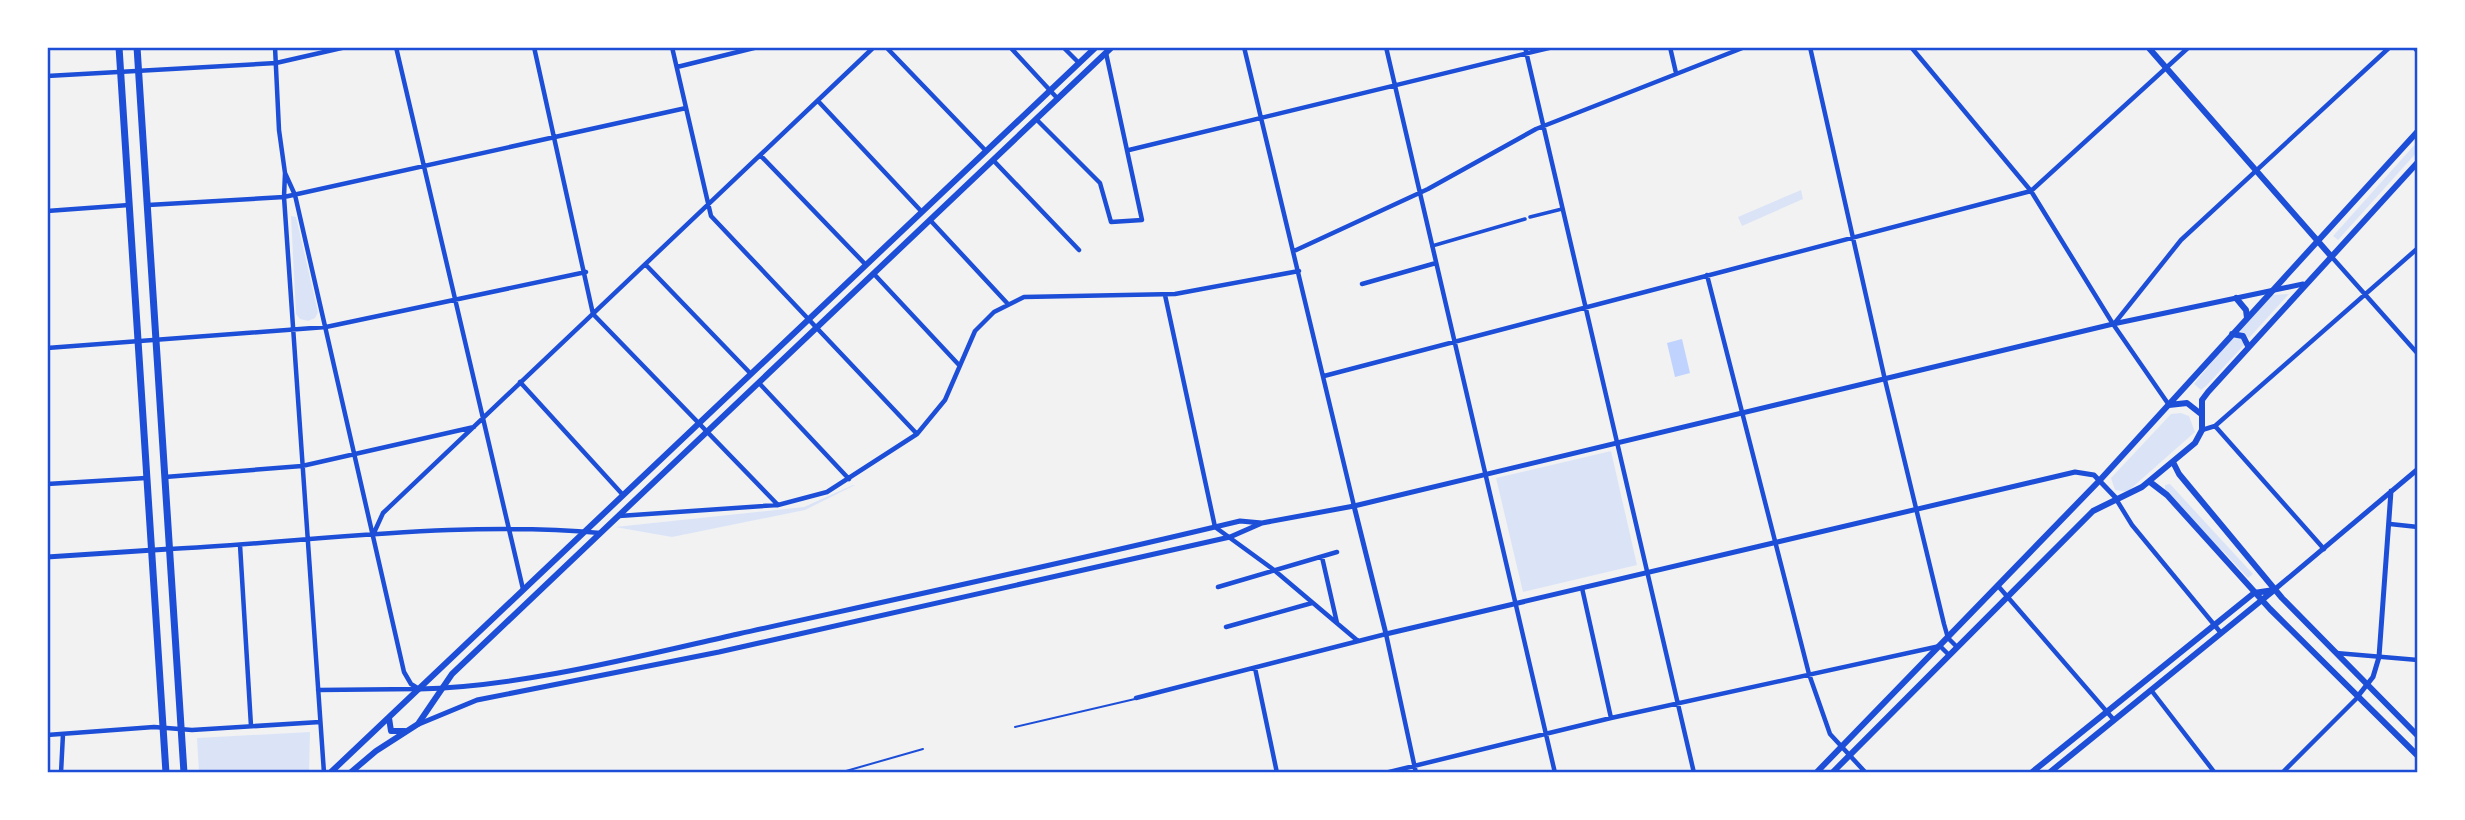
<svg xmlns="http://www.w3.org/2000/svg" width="2465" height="820" font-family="'Asap Condensed',sans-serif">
<rect width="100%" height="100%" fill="#f2f2f2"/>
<path fill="#dbe4f7" d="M2418,141V151L2338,240L2333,236Z
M1801,190L1803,199L1742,226L1738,217Z
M291,216L296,217L318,312L315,318L308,321L300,319L296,314Z
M2289,294L2249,338L2238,329L2271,295Z
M2238,335L2247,342L2206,386L2201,390L2194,384L2233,336Z
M2181,413L2189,416L2195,432L2127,492L2115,490L2111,478L2171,414Z
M1611,451L1637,565L1523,592L1496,478Z
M2170,484L2253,574L2248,578L2222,550L2213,547L2165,492V485Z
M853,485H855L805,510L672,537L615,527L804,507Z
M310,732L309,773H199L197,738Z"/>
<path fill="#bfd3fe" d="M1682,339L1690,373L1675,377L1667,343Z"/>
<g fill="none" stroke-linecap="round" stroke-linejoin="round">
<path stroke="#1d4ed8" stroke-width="2" d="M1015,727L1135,699
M839,773L923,749"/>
<path stroke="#1d4ed8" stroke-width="3.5" d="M1530,217L1562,209
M1432,246L1525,219"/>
<path stroke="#1d4ed8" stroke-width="4.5" d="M275,47L279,130L285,173L295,195L404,672L411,684L419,689
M396,47L523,589
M534,47L593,314L778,505
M672,47L711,216L917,434
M886,47L986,151
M1010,47L1058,99
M1063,47L1079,63
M1244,47L1354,506
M1386,47L1555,773
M1525,47L1694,773
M1670,47L1676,73
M1810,47L1885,380L1944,624L1948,638L1957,647
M1911,47L2031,191L2113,324L2169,405
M677,67L758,47
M47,76L276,63L346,47
M818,101L922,212
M1036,119L1100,183L1111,222L1142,220L1106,53
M1129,150L1553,47
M760,155L866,265
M993,160L1079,250
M285,173L284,197L324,773
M148,205L284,197L686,108
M47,211L129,205
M930,220L1007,303
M1294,251L1428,189L1536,129L1745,47
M2330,255L2418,354
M646,265L751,374
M874,274L959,365
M1707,275L1809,674L1830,734L1866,773
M1362,284L1436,263
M1165,295L1215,527L1274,570L1358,641
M2114,324L2181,240L2390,47
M47,348L326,327L586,272
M1324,376L2031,191L2189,47
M520,382L623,495
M759,383L849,479
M2215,426L2324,549
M2202,430L2215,426L2418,248
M165,477L302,466L474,427
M47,484L146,478
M2116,499L2132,525L2221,633
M619,516L778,505L827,492L917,434L945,400L975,331L994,312L1024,297L1175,294L1299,271
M2390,524L2418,527
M373,535L383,513L874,47
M240,545L251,726
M170,549C312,542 457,520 600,533
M1322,557L1337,623
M1218,587L1337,552
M1999,587L2114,720
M1582,588L1611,718
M1226,627L1312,603
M2336,653L2418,660
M1255,668L1277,773
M318,690L418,689
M2151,690L2215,773
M1136,698L1386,634L1416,773
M47,735L154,727L192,730L320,722
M61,773L63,734
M1385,773L1611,718L1940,646L1949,655
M2282,773L2358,697"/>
<path stroke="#1d4ed8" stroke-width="5" d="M1354,506L1386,634L2075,472L2094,475L2116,498
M47,557L169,549
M2274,590L2418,469
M419,689C520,687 640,656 738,634C906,597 1074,561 1240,521L1262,523L1354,506L2113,324L2303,284
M2358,696L2373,677L2379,657L2391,491
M419,724L477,700L719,652L1230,537L1262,523"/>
<path stroke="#1d4ed8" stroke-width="6" d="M2148,47L2330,255
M2415,47L2418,51
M2236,298L2246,310L2247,318
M2232,334L2243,336L2248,346
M2169,405L2187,403L2201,414
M2173,462L2179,474L2282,598L2418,736
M2150,482L2167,495L2270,609L2418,756
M389,718L391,731H405
M330,773L1096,47
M350,773L376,751L418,724L452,674L1112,47
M1816,773L2100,480L2418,131
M1832,773L2093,511L2142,487L2195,443L2202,430V400L2208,392L2418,162
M2031,773L2254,593L2274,590
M2049,773L2273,591"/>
<path stroke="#1d4ed8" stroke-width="7" d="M119,47L166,773
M137,47L184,773"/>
</g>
<rect width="2465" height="820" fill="none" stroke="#ffffff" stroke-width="98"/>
<rect x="49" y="49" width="2367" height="722" fill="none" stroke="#1d4ed8" stroke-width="2.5"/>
</svg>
